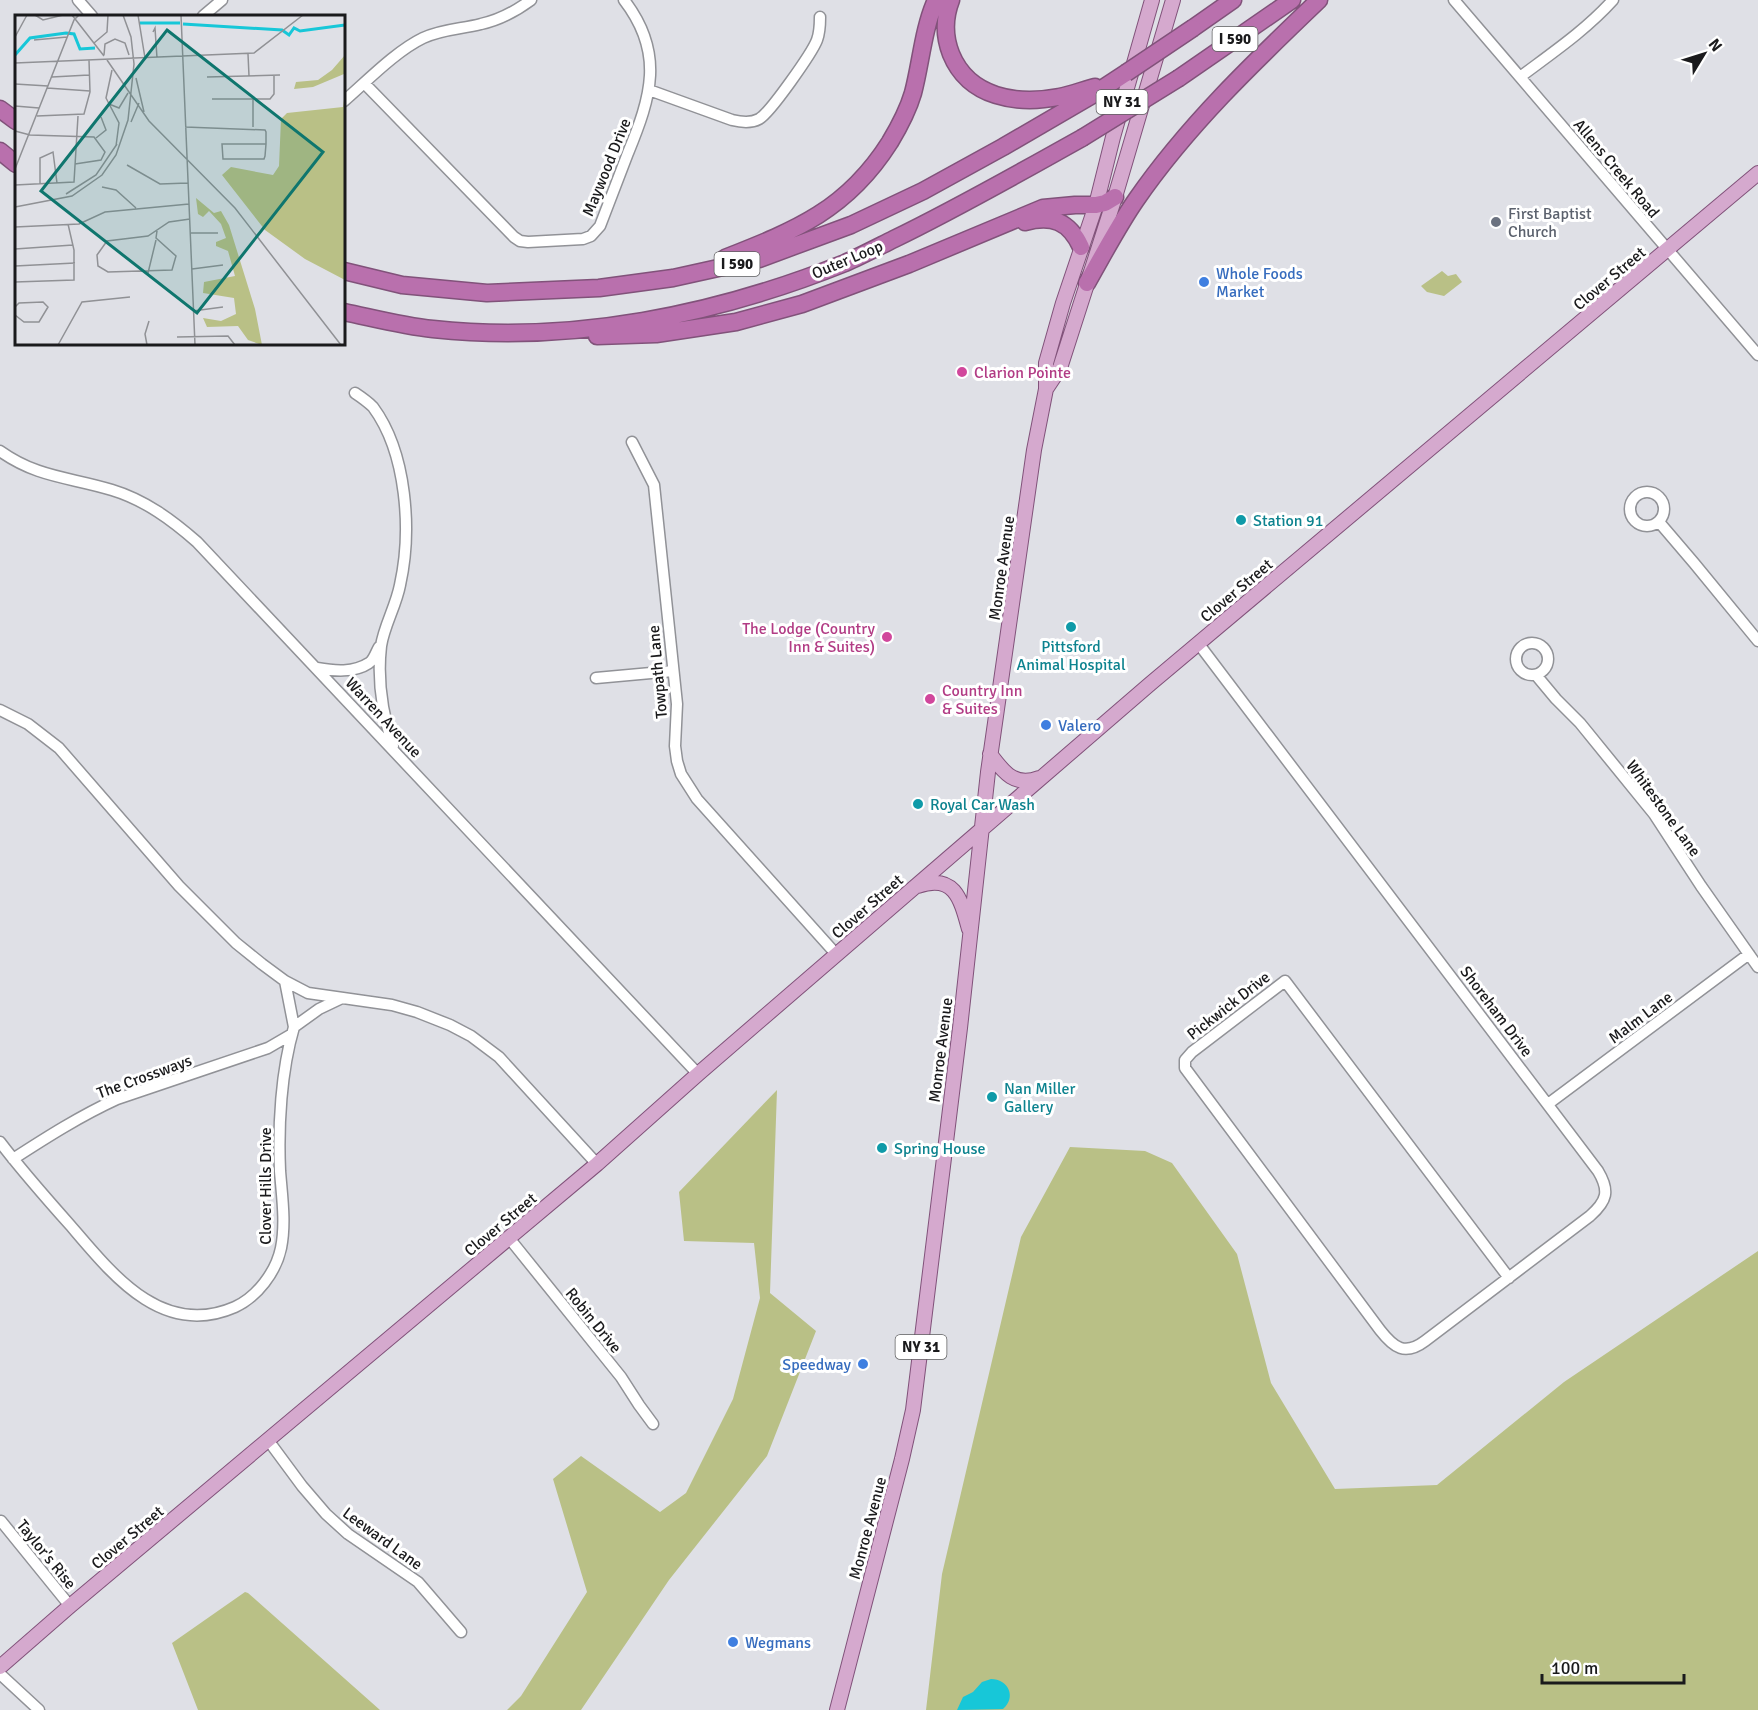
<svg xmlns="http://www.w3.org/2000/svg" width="1758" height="1710" font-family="Signika,sans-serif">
<rect width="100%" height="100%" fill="#dfe0e6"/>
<path fill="#b9c086" d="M1442,271L1448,276L1456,274L1462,282L1444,296L1427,292L1421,286Z
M777,1090L770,1293L816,1331L767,1456L669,1580L581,1710H507L521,1696L587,1592L553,1479L581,1456L660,1512L686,1493L733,1399L760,1298L754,1243L684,1241L679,1192Z
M1070,1147L1145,1151L1172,1163L1237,1254L1271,1383L1335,1489L1437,1485L1564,1382L1758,1251V1710H926L942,1574L1021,1237Z
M245,1592L248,1593L380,1710H198L172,1643Z"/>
<path fill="#17c7d8" d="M991,1679C1008,1679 1017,1697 1003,1709L957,1710L963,1697L973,1692L982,1682Z"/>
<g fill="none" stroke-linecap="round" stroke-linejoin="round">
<g stroke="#919297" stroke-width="13">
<path id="minor" d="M78,0L92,16
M1454,0L1758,355
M203,16L222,0
M1520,77C1552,53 1586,30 1613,0
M364,83L514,237L520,241L528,242L583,239L591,236L600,226C609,202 619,177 628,153C651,97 665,53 624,0
M649,90L732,120C740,122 750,124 759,119C770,113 812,53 817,40C820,32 820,25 820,17
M344,101C367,81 396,51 423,38C442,29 462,29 481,24C500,20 516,11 531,0
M355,393C361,397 368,402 373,407C407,453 412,531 400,585C396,606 384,626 381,646C377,681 382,713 393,746
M632,442L654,485L677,704L675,746L677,761L681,774L697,799L836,954
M0,451C38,478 70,477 112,490C145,500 172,520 197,542L698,1074
M1630 509a17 17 0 1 1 34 0a17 17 0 1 1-34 0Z
M1659,522L1694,563L1758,641
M1516 659a16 16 0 1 1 32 0a16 16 0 1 1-32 0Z
M1198,643L1598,1171C1610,1191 1607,1201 1590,1216L1425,1341C1405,1356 1394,1348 1380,1330L1185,1068V1060L1192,1052L1285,981L1509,1278
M317,668C334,671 354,673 369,663C374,660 376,652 379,647
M1536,675L1556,699L1580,723L1654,814L1701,886L1758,967
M596,678L673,671
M0,710L28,724L59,748L179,886L236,943L262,964L285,981L308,993L392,1005L417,1012L450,1025L471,1036L499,1057L597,1164
M285,981L294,1027
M1548,1104L1749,954
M0,1142C22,1171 46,1198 70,1225C112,1274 162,1339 235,1307C257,1297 276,1272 281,1248C286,1223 282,1197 280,1171C278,1126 281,1071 294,1027L319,1009L340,999
M13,1159C47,1137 80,1116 117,1099L268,1048L292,1034
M509,1238L621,1377L639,1405L653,1424
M268,1440L302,1486L326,1514L348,1534L418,1582L461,1632
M1,1521L70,1606
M0,1674L39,1710"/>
</g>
<g stroke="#81527a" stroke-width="16">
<path id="major" d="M1046,389L1060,368L1115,197L1173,0
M990,754C1004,773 1015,787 1039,778
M918,886C955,873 961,900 969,929
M0,1667L70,1606L597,1164L698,1074L1150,684L1758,173
M837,1710L902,1459L913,1410L960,1028L988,772L1034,450L1046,389V363L1063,303L1096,205L1113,137L1152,0"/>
</g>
<g stroke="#81527a" stroke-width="19">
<path id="highway" d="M951,0C944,18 944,36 951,54C969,98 1017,105 1059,97C1071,95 1083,90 1095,87
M1193,28L1233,0
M1179,78L1292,0
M0,109L16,121
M0,151L16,164
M1025,222C1052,215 1069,221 1081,247
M725,258C796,230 847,210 890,142C899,127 908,110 913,93C921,63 923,29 936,0
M344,271L402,285L487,293L599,288L673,278L759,259L851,225L923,191L1003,147L1094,94L1126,73
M1087,283C1103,255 1118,226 1136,200C1187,126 1254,62 1319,0
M344,312C373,318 403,326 433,329C573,344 715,315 845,263C861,256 878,247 894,239C958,208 1019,173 1082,138
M597,336L656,334L736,322L802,304L909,264L1043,208L1075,205H1096L1105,203L1115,197"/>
</g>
<use href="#minor" stroke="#fff" stroke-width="10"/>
<use href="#major" stroke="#d5a9ce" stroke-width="14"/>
<use href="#highway" stroke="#b970ad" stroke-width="16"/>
<g stroke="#81527a" stroke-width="19" stroke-linecap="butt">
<path id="highway-bridge" d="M1126,73L1193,28
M1082,138L1179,78"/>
</g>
<use href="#highway-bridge" stroke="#b970ad" stroke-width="16"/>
</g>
<circle fill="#6b7280" stroke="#fff" stroke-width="2" cx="1496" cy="222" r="6"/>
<g fill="#3f7fe0" stroke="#fff" stroke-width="2">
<circle cx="1204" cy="282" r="6"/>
<circle cx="1046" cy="725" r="6"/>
<circle cx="863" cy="1364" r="6"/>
<circle cx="733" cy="1642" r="6"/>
</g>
<g fill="#d1479c" stroke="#fff" stroke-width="2">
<circle cx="962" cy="372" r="6"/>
<circle cx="887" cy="637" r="6"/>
<circle cx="930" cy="699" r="6"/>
</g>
<g fill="#0f9aa8" stroke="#fff" stroke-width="2">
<circle cx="1241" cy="520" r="6"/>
<circle cx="1071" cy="627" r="6"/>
<circle cx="918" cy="804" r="6"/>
<circle cx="992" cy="1097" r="6"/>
<circle cx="882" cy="1148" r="6"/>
</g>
<g text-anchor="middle" stroke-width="6" stroke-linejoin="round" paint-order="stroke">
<g fill="#fff" stroke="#5f5f60" stroke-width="1.5">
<rect x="1212.5" y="27" width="45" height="24" rx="4.5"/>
<rect x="1096.5" y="90" width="51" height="24" rx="4.5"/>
<rect x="714.5" y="252" width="45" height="24" rx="4.5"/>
<rect x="895.5" y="1335" width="51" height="24" rx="4.5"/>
</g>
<g font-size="15" font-weight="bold" fill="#1a1a1c">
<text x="1235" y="44">I 590</text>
<text x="1122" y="107">NY 31</text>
<text x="737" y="269">I 590</text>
<text x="921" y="1352">NY 31</text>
</g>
<g font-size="16" fill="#1a1a1c" stroke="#fff">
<text transform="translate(606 167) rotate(-68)" y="6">Maywood Drive</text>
<text transform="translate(1617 168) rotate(50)" y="6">Allens Creek Road</text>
<text transform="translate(847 259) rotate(-23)" y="6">Outer Loop</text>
<text transform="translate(1609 278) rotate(-40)" y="6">Clover Street</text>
<text transform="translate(1001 568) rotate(-82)" y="6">Monroe Avenue</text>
<text transform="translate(1236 590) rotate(-40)" y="6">Clover Street</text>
<text transform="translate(657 672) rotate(-95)" y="6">Towpath Lane</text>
<text transform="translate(384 717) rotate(47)" y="6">Warren Avenue</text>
<text transform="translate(1664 808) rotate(54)" y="6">Whitestone Lane</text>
<text transform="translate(867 906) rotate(-41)" y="6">Clover Street</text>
<text transform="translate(1228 1005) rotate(-38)" y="6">Pickwick Drive</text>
<text transform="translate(1497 1011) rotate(53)" y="6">Shoreham Drive</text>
<text transform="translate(1640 1017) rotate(-37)" y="6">Malm Lane</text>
<text transform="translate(940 1050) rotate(-83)" y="6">Monroe Avenue</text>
<text transform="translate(144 1076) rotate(-20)" y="6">The Crossways</text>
<text transform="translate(265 1186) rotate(-90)" y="6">Clover Hills Drive</text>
<text transform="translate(500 1224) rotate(-40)" y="6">Clover Street</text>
<text transform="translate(594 1320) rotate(51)" y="6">Robin Drive</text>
<text transform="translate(867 1528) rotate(-75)" y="6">Monroe Avenue</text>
<text transform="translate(127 1537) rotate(-40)" y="6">Clover Street</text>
<text transform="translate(383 1538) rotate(36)" y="6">Leeward Lane</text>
<text transform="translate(47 1554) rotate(51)" y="6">Taylor's Rise</text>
</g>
<g font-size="16" fill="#5b616d" stroke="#fff" text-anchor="start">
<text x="1508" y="219">First Baptist<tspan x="1508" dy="18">Church</tspan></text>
</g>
<g font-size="16" fill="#366cbe" stroke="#fff" text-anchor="start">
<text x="1216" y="279">Whole Foods<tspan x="1216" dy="18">Market</tspan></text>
<text x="1058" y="731">Valero</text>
<text x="851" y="1370" text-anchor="end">Speedway</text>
<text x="745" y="1648">Wegmans</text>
</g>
<g font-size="16" fill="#b23c85" stroke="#fff" text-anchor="start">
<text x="974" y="378">Clarion Pointe</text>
<text x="875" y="634" text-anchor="end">The Lodge (Country<tspan x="875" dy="18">Inn &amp; Suites)</tspan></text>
<text x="942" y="696">Country Inn<tspan x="942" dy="18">&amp; Suites</tspan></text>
</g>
<g font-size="16" fill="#0d838f" stroke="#fff" text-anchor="start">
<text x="1253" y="526">Station 91</text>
<text x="1071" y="652" text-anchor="middle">Pittsford<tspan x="1071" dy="18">Animal Hospital</tspan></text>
<text x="930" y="810">Royal Car Wash</text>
<text x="1004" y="1094">Nan Miller<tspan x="1004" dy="18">Gallery</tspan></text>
<text x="894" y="1154">Spring House</text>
</g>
</g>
<g transform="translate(15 15)">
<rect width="330" height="330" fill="#dfe0e6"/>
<path d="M330,40V77L329,59L298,72L279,74L281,67L303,65L317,55ZM330,78V265L290,244L250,215L207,160L216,152L258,160L264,151L266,104L272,98L328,92ZM181,183L199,198L206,196L214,210L240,294L247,330L233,325L223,311L192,312L188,303L206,306L221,299L219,283L188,278L189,267L220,261L213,236L201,231V227L211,223L206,209L194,196L188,202L183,199Z" fill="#b9c086"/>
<path fill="none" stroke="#17c7d8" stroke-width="3" d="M125,8H165M168,9L267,15L274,20L279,13L285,16L330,10M0,40L15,23L51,18L59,19L65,34L80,33"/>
<path fill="none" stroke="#909195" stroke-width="1.5" d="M20,0L28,5L48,0M57,0L89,41M123,0L130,43M166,0L180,330M138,17L140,13L142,43M0,22L12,0M19,25L52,22M79,28L92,17L93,0M233,39L234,61M89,40L90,29L100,24L110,28L114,40M92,45L134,106L220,193L326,330M0,48L239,38L288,0M97,55L91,83L104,108L101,131M37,62L74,60M192,62L265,60M121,63L129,97M0,69L33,71M32,73L75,76M197,84H255L259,79V60M94,89L104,93L113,78M0,91L24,93M22,101L69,99L75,77L74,45M116,107L124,88M170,112L250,115L251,117V129L250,141L249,144H208L207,129H251M238,112V84M0,116L15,120L79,122L90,137L86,145L60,149M81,123L91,115L86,102M112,150L145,169L173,168M0,154L59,5L64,0M25,169V143L38,137L42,168M0,170L59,167L63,101M87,172L101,175L121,193M51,179L81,160L102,129M0,192L57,181L87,160L101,140L113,105L119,49L116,22L108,0M0,212L64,209L90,197L174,189M142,216L141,223L161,241L157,255L93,257L83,251L82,240L92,226L133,221L154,207L175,204M176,218H203M0,234L58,230M0,251L60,248M177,254L208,250M133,258L141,225M0,267L59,265V235L53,209M0,292L4,288L28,287L33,292L24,307H9L0,300M178,296L208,292M162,322L213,321L220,330M43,330L67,287L115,282M132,330L130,319L134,306"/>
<path fill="#0f766e" fill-opacity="0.15" stroke="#0f766e" stroke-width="3" d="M152,15L308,137L182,298L26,176Z"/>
<rect width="330" height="330" fill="none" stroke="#1a1a1c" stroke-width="3"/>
</g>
<g transform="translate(1704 54) rotate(52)" stroke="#ffffff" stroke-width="4.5" paint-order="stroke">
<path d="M0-4.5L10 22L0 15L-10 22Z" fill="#1a1a1c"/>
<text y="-9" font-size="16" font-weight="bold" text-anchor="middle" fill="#1a1a1c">N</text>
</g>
<path d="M1542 1674v9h142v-9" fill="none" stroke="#1a1a1c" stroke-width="3"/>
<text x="1551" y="1674" font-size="18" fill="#1a1a1c" stroke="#ffffff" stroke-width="4.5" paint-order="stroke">100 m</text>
</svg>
